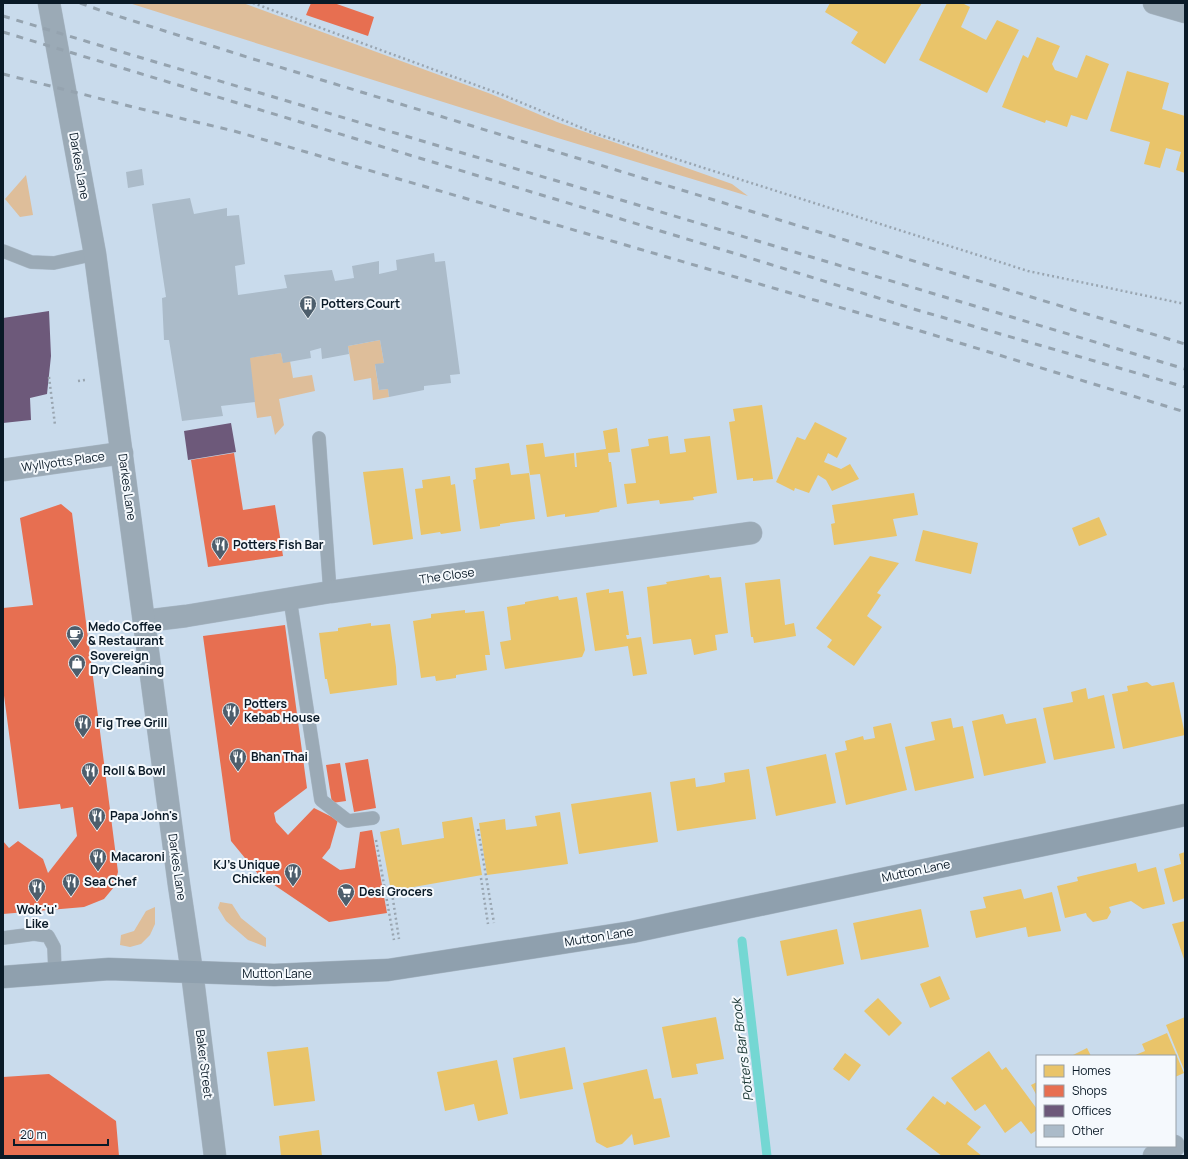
<svg xmlns="http://www.w3.org/2000/svg" width="1188" height="1159" font-family="Manrope,sans-serif">
<rect width="100%" height="100%" fill="#c9dbec"/>
<path fill="#debe9a" d="M129,3H243L491,94L557,122L732,184L748,196L548,135Z
M26,175L33,215L20,217L5,199Z
M380,340L384,363L375,365L379,390L388,389L389,397L373,400L371,378L354,381L348,346Z
M281,353L283,362L290,361L293,378L312,375L315,391L279,399L284,425L275,435L271,416L257,418L248,358Z
M220,902L232,904L241,918L266,938V947L248,940L226,921L218,908Z
M155,907V924L150,935L141,944L130,947L120,945L121,935L134,931L146,911Z"/>
<path fill="#e9c46a" d="M830,3H922L885,64L851,43L858,32L825,12Z
M947,3H962L970,7L961,27L986,40L997,20L1019,30L987,93L919,60Z
M1037,37L1060,46L1052,64L1055,70L1077,78L1086,55L1109,64L1087,120L1071,115L1067,127L1046,120L1045,123L1002,107L1023,55L1028,58Z
M1127,71L1169,83L1162,109L1185,116V173L1176,170L1181,152L1166,148L1160,168L1144,164L1150,142L1110,131Z
M762,405L773,479L753,481V478L737,480L729,422L735,421L733,409Z
M815,422L847,438L837,458L828,453L824,462L841,469L850,464L859,479L832,491L826,480L818,475L809,493L795,488L794,491L776,482L797,437L805,440Z
M617,428L620,452L608,453L609,462H611L617,507L600,510L599,512L565,517V514L547,517L540,474L530,475L526,445L543,443L545,457L574,453L575,467H577L576,453L606,449L603,431Z
M668,436L670,454L686,452L684,439L710,436L717,493L693,497L694,500L660,504L659,500L627,504L624,484L636,483L631,449L649,446L648,439Z
M509,463L511,475L529,473L535,519L500,524V526L480,529L473,480L476,479L475,468Z
M403,468L413,539L373,545L363,472Z
M450,476L451,485L455,484L461,531L441,534L440,532L421,535L415,489L423,488L422,480Z
M914,493L918,515L893,519L897,536L834,545L831,524L835,523L832,505Z
M1099,517L1107,535L1079,546L1072,528Z
M923,530L978,543L971,574L915,561Z
M870,556L899,563L877,593L881,595L867,616L882,627L854,666L827,647L832,640L816,628Z
M709,575L710,578L721,577L728,633L715,635L717,650L694,655L691,639L653,644L647,587L667,584L666,582Z
M780,579L785,625L794,623L796,636L754,643L753,637H751L745,583Z
M609,589V593L623,591L629,635H626L627,639L641,637L647,674L633,676L628,646L595,651L586,593Z
M558,596L559,600L577,597L585,650L582,657L505,669L500,642L511,640L507,607L525,604V602Z
M465,610V613L484,611L490,655H485L487,670L456,675V678L436,681L435,676L421,678L413,621L431,618V614Z
M371,623V626L390,624L396,667L397,685L330,694L327,679H325L319,633L338,631V628Z
M1147,682L1152,686L1174,682L1185,735L1123,749L1112,694L1128,691L1127,686Z
M1086,688L1088,699L1104,695L1115,748L1054,760L1043,708L1073,702L1071,692Z
M1003,714L1006,724L1036,718L1046,763L984,776L972,721Z
M951,718L953,728L963,726L974,778L915,791L905,747L935,740L931,722Z
M891,723L907,790L846,805L835,753L847,750L845,741L863,736L864,740L875,738L873,727Z
M826,754L836,803L776,816L766,767Z
M749,769L756,819L677,831L670,782L695,778L696,787L710,785L725,782L724,773Z
M651,792L658,842L579,854L571,804Z
M560,812L568,864L487,875L479,823L505,819L506,830L537,826L535,816Z
M472,817L482,875L391,891L380,832L399,828L402,845L444,838L442,822Z
M1185,852V898L1173,902L1164,869L1181,864L1179,854Z
M1136,863L1138,872L1156,867L1165,904L1143,909L1131,901L1116,905L1109,907L1111,912L1107,919L1093,922L1087,916L1086,913L1065,918L1057,886L1078,881L1077,877Z
M1021,889L1024,899L1052,892L1061,931L1028,937L1026,927L976,938L970,911L986,908L983,897Z
M921,909L929,947L861,960L853,923Z
M1185,921V962L1172,924Z
M837,929L844,964L787,976L780,941Z
M940,976L950,999L930,1008L920,984Z
M878,998L902,1023L889,1036L864,1011Z
M716,1017L724,1059L696,1064L698,1074L672,1078L662,1027Z
M1185,1017V1072L1166,1025Z
M1167,1033L1184,1073L1175,1077V1056H1133L1145,1051L1142,1044Z
M308,1047L315,1101L274,1106L267,1052Z
M565,1047L573,1089L520,1099L513,1058Z
M1087,1048L1091,1056H1071Z
M989,1051L1002,1070L1006,1067L1037,1109V1130L1031,1134L1021,1121L1005,1133L985,1104L975,1111L951,1078Z
M845,1053L861,1065L849,1081L833,1069Z
M497,1060L508,1114L478,1121L474,1104L445,1111L437,1072Z
M647,1069L654,1099L661,1098L670,1137L634,1145L632,1134L622,1144L607,1148L596,1142L583,1083Z
M1037,1082V1096L1031,1085Z
M933,1096L945,1105L947,1101L981,1127L967,1144L982,1156H942L906,1129Z
M319,1130L322,1156H281L279,1136Z"/>
<path fill="#e76f51" d="M311,3H334L374,17L368,36L306,15Z
M234,453L243,510L275,505L283,556L208,567L191,460Z
M61,504L72,513L118,872L114,887L104,899L84,907L3,914V841L9,848L18,841L43,859L48,873L77,836L73,807L61,809L60,804L19,809L3,688V608L33,605L20,518Z
M285,625L307,788L274,813L276,822L288,835L314,808L338,820L330,848L322,858L340,870L355,868L360,832L372,830L387,913L329,922L258,874L231,841L203,636Z
M368,759L376,808L354,812L345,763Z
M340,763L346,801L332,803L326,765Z
M49,1074L116,1121L119,1156H3V1077Z"/>
<path fill="#6d597a" d="M49,311L51,356L47,394L30,398L31,420L3,423V318Z
M231,423L236,452L188,460L184,431Z"/>
<g fill="none" stroke-linecap="round" stroke-linejoin="round">
<path stroke="#74d7d3" stroke-width="9" d="M742,941L767,1156"/>
</g>
<path fill="#abbbc9" d="M142,169L144,185L128,188L126,172Z
M190,198L194,214L227,208V216L239,215L245,264L235,266L238,295L287,288L284,275L332,270L335,281L354,278L352,266L379,261V274L397,270L396,260L434,253L435,262L445,261L460,374L450,375L451,383L424,386V390L389,397L388,389L379,390L375,364L384,363L380,340L348,346L349,354L322,359L321,348L310,351L311,358L283,363L281,353L250,358L255,402L221,406L223,416L182,421L169,340H164L162,298L166,297L152,204Z"/>
<g fill="none" stroke-linecap="round" stroke-linejoin="round">
<g stroke="#a9b8c6" stroke-width="14">
<path id="service" d="M3,251L31,262L54,263L95,254
M319,438L330,592
M290,599L321,800L348,821L373,818
M3,938L34,934L48,936L54,947L55,973"/>
</g>
<g stroke="#a9b8c6" stroke-width="23">
<path id="minor" d="M1154,3L1185,12
M3,470L122,453
M145,621L186,616L330,592L751,533
M1154,1156L1174,1146"/>
</g>
<g stroke="#a9b8c6" stroke-width="23">
<path id="tertiary" d="M49,3L95,254L179,885L192,972L215,1156"/>
</g>
<g stroke="#a9b8c6" stroke-width="23">
<path id="secondary" d="M3,977L109,969L274,975L388,970L632,932L1185,815"/>
</g>
<path stroke="#99a5b0" stroke-width="2.5" stroke-dasharray="2 3" stroke-linecap="butt" d="M253,3L503,95L594,133L1028,271L1185,304
M49,377L55,425
M78,381L85,380
M478,829L494,923
M376,840L394,940
M481,878L488,924
M392,893L399,939"/>
<use href="#service" stroke="#9baab6" stroke-width="13"/>
<use href="#minor" stroke="#9baab6" stroke-width="22"/>
<use href="#tertiary" stroke="#9baab6" stroke-width="22"/>
<use href="#secondary" stroke="#8fa0ae" stroke-width="22"/>
<path stroke="#95a3af" stroke-width="3" stroke-dasharray="7 7" stroke-linecap="butt" d="M80,3L105,12L250,58L1185,344
M3,16L105,47L601,194L1185,369
M3,32L753,259L917,310L1185,387
M3,74L133,107L234,131L914,329L1185,412"/>
</g>
<defs>
<g id="building-pin" transform="scale(0.9)"><path d="M0 17L-7.5 6A9.5 9.5 0 1 1 7.5 6Z" fill="#4d5e6c" stroke="#f5f9fd"/><path d="M-4-6H4V6H1V3H-1V6H-4ZM-2.5-4.3h1.7v1.8h-1.7ZM.8-4.3h1.7v1.8H.8ZM-2.5-1h1.7V.8h-1.7ZM.8-1h1.7V.8H.8Z" fill="#fff"/></g>
<g id="restaurant-pin" transform="scale(0.9)"><path d="M0 17L-7.5 6A9.5 9.5 0 1 1 7.5 6Z" fill="#4d5e6c" stroke="#f5f9fd"/><path d="M-5-6h1v4h1v-4h1v4h1v-4h1v5L-1.5 .5V6h-2V.5L-5-1ZM5-6V6H3V1.5H1.5Q1.5-4 5-6Z" fill="#fff"/></g>
<g id="cafe-pin" transform="scale(0.9)"><path d="M0 17L-7.5 6A9.5 9.5 0 1 1 7.5 6Z" fill="#4d5e6c" stroke="#f5f9fd"/><path d="M-5.5-4.5H6V0H3Q3 3.5 0 3.5H-2.5Q-5.5 3.5-5.5 0ZM3-3.2v2h1.7v-2ZM-6 4.5H4V6H-6Z" fill="#fff"/></g>
<g id="shop-pin" transform="scale(0.9)"><path d="M0 17L-7.5 6A9.5 9.5 0 1 1 7.5 6Z" fill="#4d5e6c" stroke="#f5f9fd"/><path d="M-5-2.5h2.3a2.7 3.5 0 0 1 5.4 0H5L5.5 6h-11ZM-1.5-2.5h3a1.5 2.3 0 0 0-3 0Z" fill="#fff"/></g>
<g id="supermarket-pin" transform="scale(0.9)"><path d="M0 17L-7.5 6A9.5 9.5 0 1 1 7.5 6Z" fill="#4d5e6c" stroke="#f5f9fd"/><path d="M-6-5.5h2.5l.6 2H6L4.5 2H-2.5L-4.4-4H-6ZM-1.5 3.2a1.3 1.3 0 1 0 .1 0ZM3 3.2a1.3 1.3 0 1 0 .1 0Z" fill="#fff"/></g>
</defs>
<g fill-rule="evenodd">
<use href="#building-pin" x="308" y="304"/>
<use href="#restaurant-pin" x="220" y="545"/>
<use href="#cafe-pin" x="75" y="634"/>
<use href="#shop-pin" x="77" y="663"/>
<use href="#restaurant-pin" x="231" y="711"/>
<use href="#restaurant-pin" x="83" y="723"/>
<use href="#restaurant-pin" x="238" y="757"/>
<use href="#restaurant-pin" x="90" y="771"/>
<use href="#restaurant-pin" x="97" y="816"/>
<use href="#restaurant-pin" x="98" y="857"/>
<use href="#restaurant-pin" x="293" y="872"/>
<use href="#restaurant-pin" x="71" y="882"/>
<use href="#restaurant-pin" x="37" y="887"/>
<use href="#supermarket-pin" x="346" y="892"/>
</g>
<g text-anchor="middle" stroke-width="4" stroke-linejoin="round" paint-order="stroke">
<g font-size="12" fill="#0a1a27" stroke="#f5f9fd">
<text transform="translate(79 166) rotate(80)" y="4">Darkes Lane</text>
<text transform="translate(63 462) rotate(-8)" y="4">Wyllyotts Place</text>
<text transform="translate(127 487) rotate(82)" y="4">Darkes Lane</text>
<text transform="translate(447 576) rotate(-8)" y="4">The Close</text>
<text transform="translate(177 867) rotate(82)" y="4">Darkes Lane</text>
<text transform="translate(916 871) rotate(-12)" y="4">Mutton Lane</text>
<text transform="translate(599 937) rotate(-9)" y="4">Mutton Lane</text>
<text x="277" y="978">Mutton Lane</text>
<text transform="translate(204 1064) rotate(83)" y="4">Baker Street</text>
</g>
<g font-size="12" font-weight="bold" fill="#0a1a27" stroke="#f5f9fd" text-anchor="start">
<text x="321" y="308">Potters Court</text>
<text x="233" y="549">Potters Fish Bar</text>
<text x="88" y="631">Medo Coffee<tspan x="88" dy="14">&amp; Restaurant</tspan></text>
<text x="90" y="660">Sovereign<tspan x="90" dy="14">Dry Cleaning</tspan></text>
<text x="244" y="708">Potters<tspan x="244" dy="14">Kebab House</tspan></text>
<text x="96" y="727">Fig Tree Grill</text>
<text x="251" y="761">Bhan Thai</text>
<text x="103" y="775">Roll &amp; Bowl</text>
<text x="110" y="820">Papa John's</text>
<text x="111" y="861">Macaroni</text>
<text x="280" y="869" text-anchor="end">KJ's Unique<tspan x="280" dy="14">Chicken</tspan></text>
<text x="84" y="886">Sea Chef</text>
<text x="359" y="896">Desi Grocers</text>
<text x="37" y="914" text-anchor="middle">Wok 'u'<tspan x="37" dy="14">Like</tspan></text>
</g>
<g font-size="13" font-style="italic" fill="#173431" stroke="#f5f9fd">
<text transform="translate(742 1050) rotate(-97)" y="5">Potters Bar Brook</text>
</g>
</g>
<rect width="1188" height="1159" fill="none" stroke="#0a1a27" stroke-width="8"/>
<rect x="1036" y="1055" width="140" height="92" fill="#f5f9fd" stroke="#97a0a7"/>
<rect x="1044" y="1065" width="20" height="12" fill="#e9c46a" stroke="#97a0a7"/>
<text x="1072" y="1075" font-size="12" fill="#0a1a27">Homes</text>
<rect x="1044" y="1085" width="20" height="12" fill="#e76f51" stroke="#97a0a7"/>
<text x="1072" y="1095" font-size="12" fill="#0a1a27">Shops</text>
<rect x="1044" y="1105" width="20" height="12" fill="#6d597a" stroke="#97a0a7"/>
<text x="1072" y="1115" font-size="12" fill="#0a1a27">Offices</text>
<rect x="1044" y="1125" width="20" height="12" fill="#abbbc9" stroke="#97a0a7"/>
<text x="1072" y="1135" font-size="12" fill="#0a1a27">Other</text>
<path d="M14 1139v6h94v-6" fill="none" stroke="#0a1a27" stroke-width="2"/>
<text x="20" y="1139" font-size="12" fill="#0a1a27" stroke="#f5f9fd" stroke-width="3" paint-order="stroke">20 m</text>
</svg>
